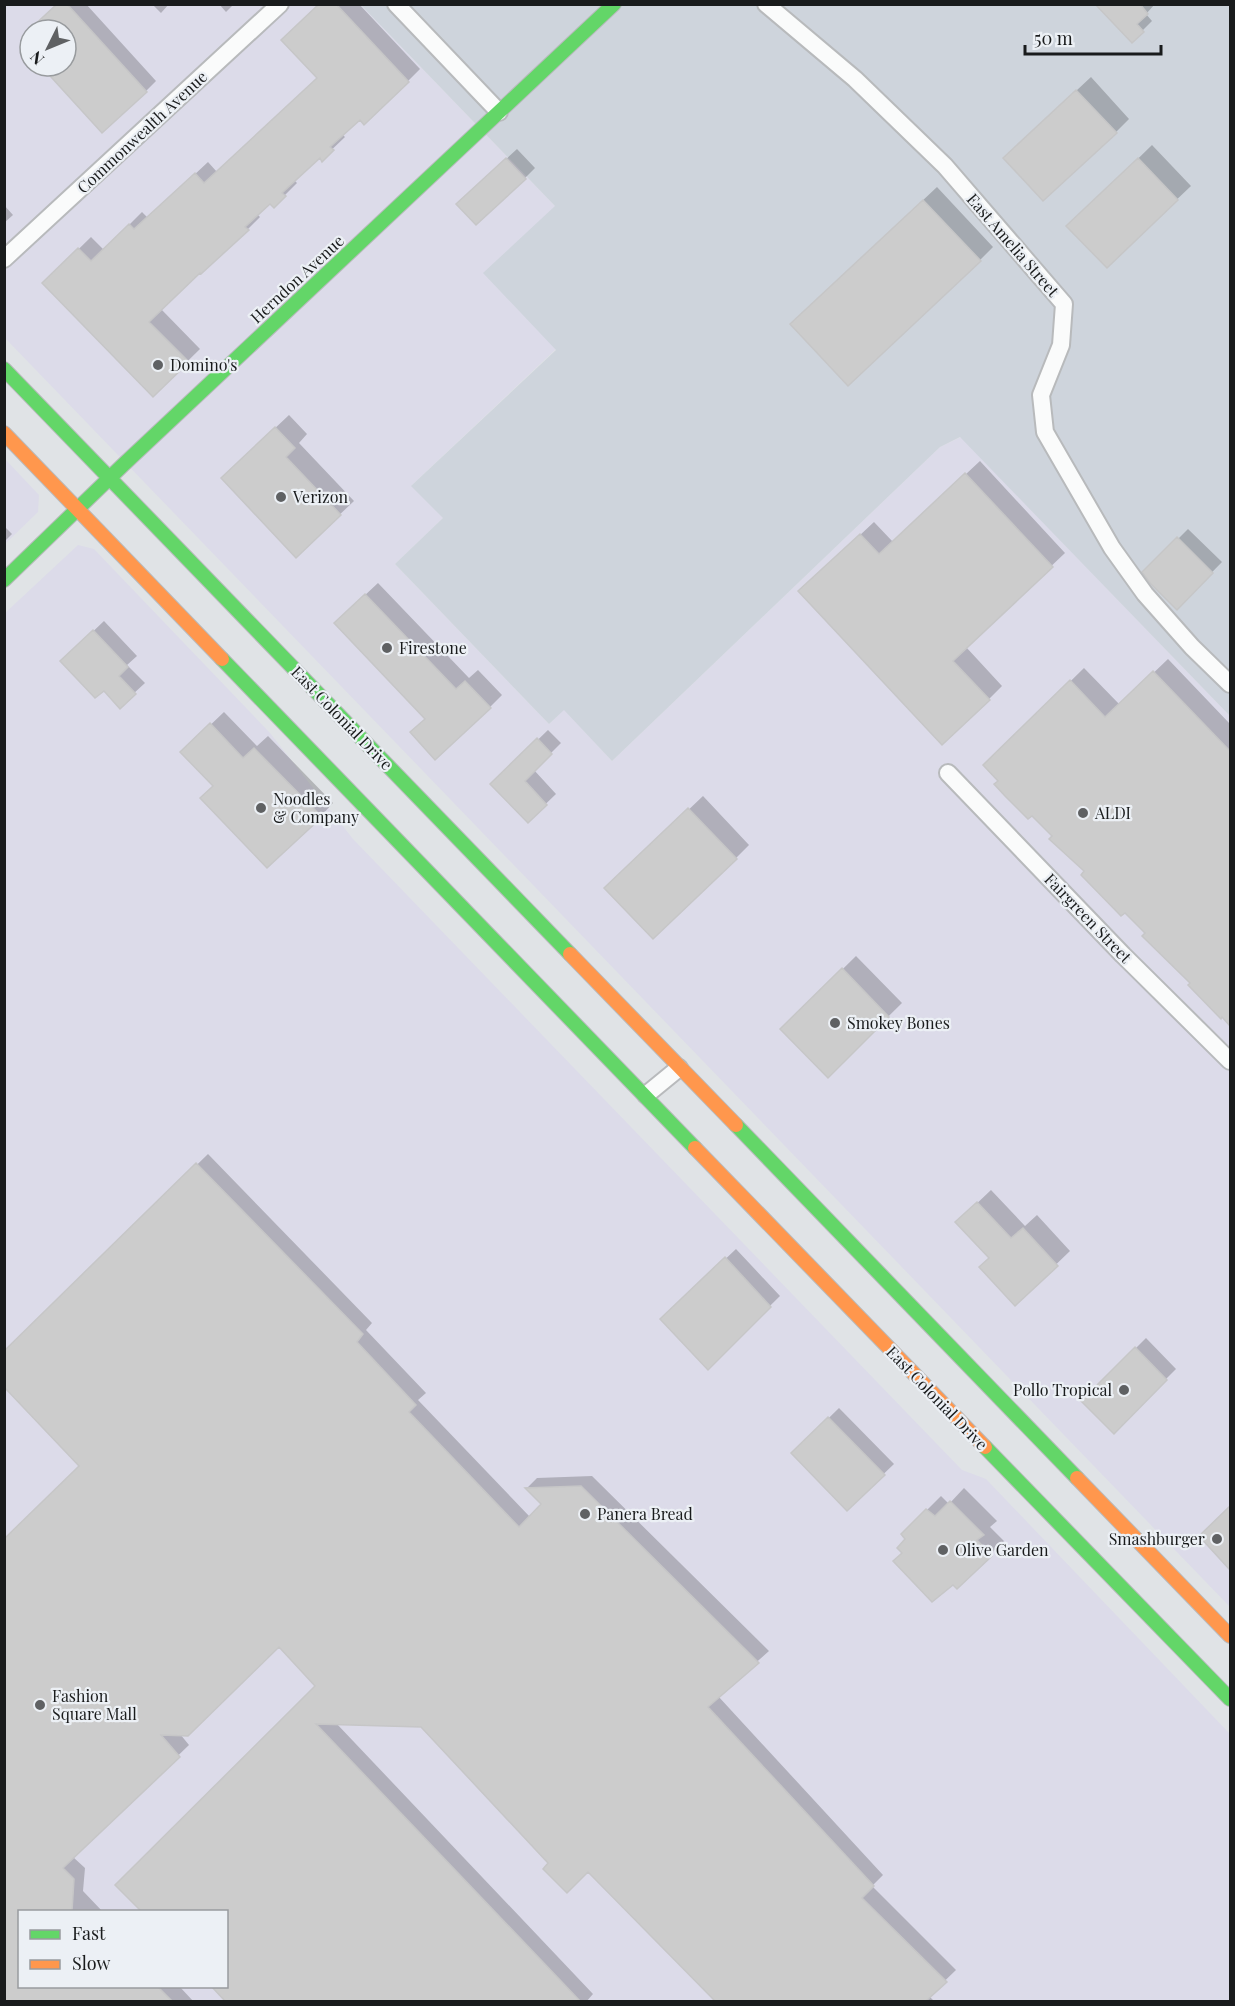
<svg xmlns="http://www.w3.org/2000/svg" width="1235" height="2006" font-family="'Playfair Display',serif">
<rect width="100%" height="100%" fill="#e0e3e6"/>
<path fill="#dcdbe9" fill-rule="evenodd" d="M5,5H361L555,206L556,349L412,485L443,518L395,564L549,724L564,709L612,761L940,447L961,437L1230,716V1607L5,338ZM30,30H66V66H30Z
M5,459L39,495L38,512L5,544Z
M78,545L94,549L270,733L353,839L962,1470L986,1479L1230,1734V2001L5,2002L4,614ZM20,1912H226V1986H20Z"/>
<path fill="#ced4dc" d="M361,5H1230V716L960,437L940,447L612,761L564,710L549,724L395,564L443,518L411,486L556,350L483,273L555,206Z"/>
<path fill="#0003" d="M58,4H86L156,81L146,91L43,66H66V30H30Z
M152,4H169L161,13Z
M219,4H234L226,12Z
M320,4H359L420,69L408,81L342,134L345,137L322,159L320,156L294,180L297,183L274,206L271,202L257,214L260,217L248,229L161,309L200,349L153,395L44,283L91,237L104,250L142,212L148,218L208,162L217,172L319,78Z
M1097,4H1155L1146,14L1152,21L1132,41Z
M30,30V52L20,41Z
M1091,77L1129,119L1116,132L1018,145Z
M1152,145L1191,186L1107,266L1069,226Z
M517,149L535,168L525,178L468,194Z
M937,187L993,247L980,260L805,311Z
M4,205L13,215L4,223Z
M289,415L307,434L299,443L354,501L296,556L236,465Z
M980,461L1065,553L966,647L1002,686L989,699L814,578L874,522L893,542Z
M4,526L12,534L4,542Z
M1188,529L1222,562L1177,608L1144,573Z
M378,583L469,678L478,670L502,695L490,707L426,718L348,611Z
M104,621L137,656L127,665L145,683L120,706L104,689L62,661Z
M1168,659L1230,724V1023L985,765L1084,668L1120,705Z
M224,712L257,746L268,736L333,803L321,816L182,752Z
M548,730L561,743L534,770L556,794L528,821L492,784Z
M703,796L749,845L736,858L620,875Z
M856,956L902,1003L828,1076L782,1029Z
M208,1154L372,1323L366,1330L426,1393L418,1400L530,1517L543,1504L527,1488L537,1478L592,1476L769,1651L718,1696L883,1875L872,1886L956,1970L929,1996L935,2002H717L588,1870L550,1862L422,1725L336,1723L593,1994L586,2002H227L213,1986H226V1912H143L117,1885L317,1686L279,1645L180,1734L189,1745L73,1857L85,1868L83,1891L103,1912H20V1986H179L194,2002H4V1541L81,1466L4,1353Z
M991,1190L1025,1226L1037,1215L1070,1251L1015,1304L971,1209Z
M736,1249L780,1296L708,1367L662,1319Z
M1146,1338L1176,1369L1114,1431L1083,1401Z
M839,1408L894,1464L847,1509L793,1453Z
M964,1488L997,1521L990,1527L1004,1541L957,1587L904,1552L907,1539L903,1534L941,1496L949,1504Z
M1230,1508V1568L1201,1536Z"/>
<path fill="#ccc" stroke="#c6c6c7" stroke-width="1.5" d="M57,4H67L147,92L102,133L41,66H66V30H29Z
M319,4H336L409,82L364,125L360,120L330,147L334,150L322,162L320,158L282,193L286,196L274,208L270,204L245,227L249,230L201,274L200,273L149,322L189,362L153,397L42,283L78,248L91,261L129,224L134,229L195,173L204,183L317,78L281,40Z
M1095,4H1140L1148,14L1137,24L1144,32L1132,43Z
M1076,90L1117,133L1043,201L1003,158Z
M506,158L526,179L476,225L456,204Z
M1138,158L1178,200L1107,268L1066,226Z
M923,200L981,261L848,386L790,324Z
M275,427L295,448L286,457L341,515L296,558L221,478Z
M965,473L1053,567L953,661L990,700L942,745L798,591L860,534L879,554Z
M1177,537L1213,573L1177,610L1150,583L1142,572Z
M365,594L456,689L465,681L491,708L435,760L410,732L425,719L334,623Z
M93,630L128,667L119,676L136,694L120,709L104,691L95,698L60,661Z
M1153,671L1230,751V1026L1222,1017L1221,1019L1188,985L1190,983L1142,936L1145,933L1125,913L1121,916L1081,875L1084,871L1049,839L1052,836L1032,816L1028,819L1005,796L994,784L998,781L983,765L1070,680L1105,717Z
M210,723L243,758L254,748L322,817L267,868L200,798L213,786L180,752Z
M537,738L552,754L525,781L547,805L528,823L490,784Z
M688,808L737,859L653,939L604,888Z
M842,968L889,1017L828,1078L780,1029Z
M196,1163L363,1334L357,1342L416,1405L409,1412L519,1527L541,1504L525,1488L581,1486L759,1663L708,1707L874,1886L862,1898L947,1982L926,2001H715L588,1872L567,1893L543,1869L548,1863L421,1727L316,1724L580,2001H225L211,1986H226V1911H141L115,1885L315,1686L279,1647L188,1736L161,1735L180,1757L63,1868L74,1879L72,1911H20V1986H157L172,2001H4V1539L79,1466L4,1387V1351Z
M977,1202L1011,1238L1023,1228L1058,1266L1015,1306L979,1267L989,1258L955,1222Z
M725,1257L771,1307L708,1370L660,1319Z
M1135,1347L1167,1380L1114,1434L1081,1401Z
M828,1417L885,1475L847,1511L791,1453Z
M950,1501L984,1535L977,1540L992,1556L957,1589L953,1585L932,1602L893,1561L902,1553L897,1548L905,1539L901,1534L926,1509L935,1516Z
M1230,1506V1570L1199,1536Z"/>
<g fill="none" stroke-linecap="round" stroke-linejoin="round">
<g stroke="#b8babc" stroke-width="20">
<path id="street" d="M396,4L499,112
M766,4L855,79L945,166L1064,304L1061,345L1041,395L1045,432L1112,548L1145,594L1192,647L1230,684
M4,259L280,4
M948,773L1123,955L1230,1061
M646,1095L679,1068"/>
</g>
<g stroke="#b8babc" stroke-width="16">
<path id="fast" d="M4,369L570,954
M4,580L123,465L614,4
M222,659L695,1148
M736,1125L1077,1478
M985,1447L1230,1699"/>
</g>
<g stroke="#b8babc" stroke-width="16">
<path id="slow" d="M4,433L222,659
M570,954L736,1125
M695,1148L985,1447
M1077,1478L1230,1636"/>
</g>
<use href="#street" stroke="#fafbfb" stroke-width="16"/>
<use href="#fast" stroke="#63d668" stroke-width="14"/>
<use href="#slow" stroke="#ff974d" stroke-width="14"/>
</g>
<g fill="#5f6163" stroke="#ecf0f5" stroke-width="2">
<circle cx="158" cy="365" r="6"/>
<circle cx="281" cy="497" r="6"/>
<circle cx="387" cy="648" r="6"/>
<circle cx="261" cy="808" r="6"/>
<circle cx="1083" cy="813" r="6"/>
<circle cx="835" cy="1023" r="6"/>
<circle cx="1124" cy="1390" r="6"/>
<circle cx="585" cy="1514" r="6"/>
<circle cx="1217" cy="1539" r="6"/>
<circle cx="943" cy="1550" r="6"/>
<circle cx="40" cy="1705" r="6"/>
</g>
<g text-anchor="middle" stroke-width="4.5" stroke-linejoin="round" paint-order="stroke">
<g font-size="16" fill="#191b1c" stroke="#ecf0f5">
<text transform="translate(142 132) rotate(-43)" y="6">Commonwealth Avenue</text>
<text transform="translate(1013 245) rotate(49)" y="6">East Amelia Street</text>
<text transform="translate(297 279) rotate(-43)" y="6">Herndon Avenue</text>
<text transform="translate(342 718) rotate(46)" y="6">East Colonial Drive</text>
<text transform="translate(1088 918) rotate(46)" y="6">Fairgreen Street</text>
<text transform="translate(937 1398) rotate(46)" y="6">East Colonial Drive</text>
</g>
<g font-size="16" fill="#191b1c" stroke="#ecf0f5" text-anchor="start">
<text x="170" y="371">Domino's</text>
<text x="293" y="503">Verizon</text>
<text x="399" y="654">Firestone</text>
<text x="273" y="805">Noodles<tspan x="273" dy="18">&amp; Company</tspan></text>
<text x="1095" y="819">ALDI</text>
<text x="847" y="1029">Smokey Bones</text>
<text x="1112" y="1396" text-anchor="end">Pollo Tropical</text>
<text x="597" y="1520">Panera Bread</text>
<text x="1205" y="1545" text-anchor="end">Smashburger</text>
<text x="955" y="1556">Olive Garden</text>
<text x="52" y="1702">Fashion<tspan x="52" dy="18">Square Mall</tspan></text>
</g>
</g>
<rect width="1235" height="2006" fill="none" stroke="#191b1c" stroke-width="12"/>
<rect x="18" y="1910" width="210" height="78" fill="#ecf0f5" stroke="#989b9e" stroke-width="1.5"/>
<rect x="30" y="1930" width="30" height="9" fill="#63d668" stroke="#989b9e" stroke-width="1.5"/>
<text x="72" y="1940" font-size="18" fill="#191b1c">Fast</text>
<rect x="30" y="1960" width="30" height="9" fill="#ff974d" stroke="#989b9e" stroke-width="1.5"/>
<text x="72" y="1970" font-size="18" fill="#191b1c">Slow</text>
<g transform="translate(48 48) rotate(227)"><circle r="28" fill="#ecf0f5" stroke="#989b9e" stroke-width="1.5"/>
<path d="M0-4.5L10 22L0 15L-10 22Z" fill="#5f6163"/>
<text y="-9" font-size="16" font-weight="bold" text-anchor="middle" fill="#191b1c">N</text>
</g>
<path d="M1025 45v9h136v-9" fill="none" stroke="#191b1c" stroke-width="3"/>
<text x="1034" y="45" font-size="18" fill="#191b1c" stroke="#ecf0f5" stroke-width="4.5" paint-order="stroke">50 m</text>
</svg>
